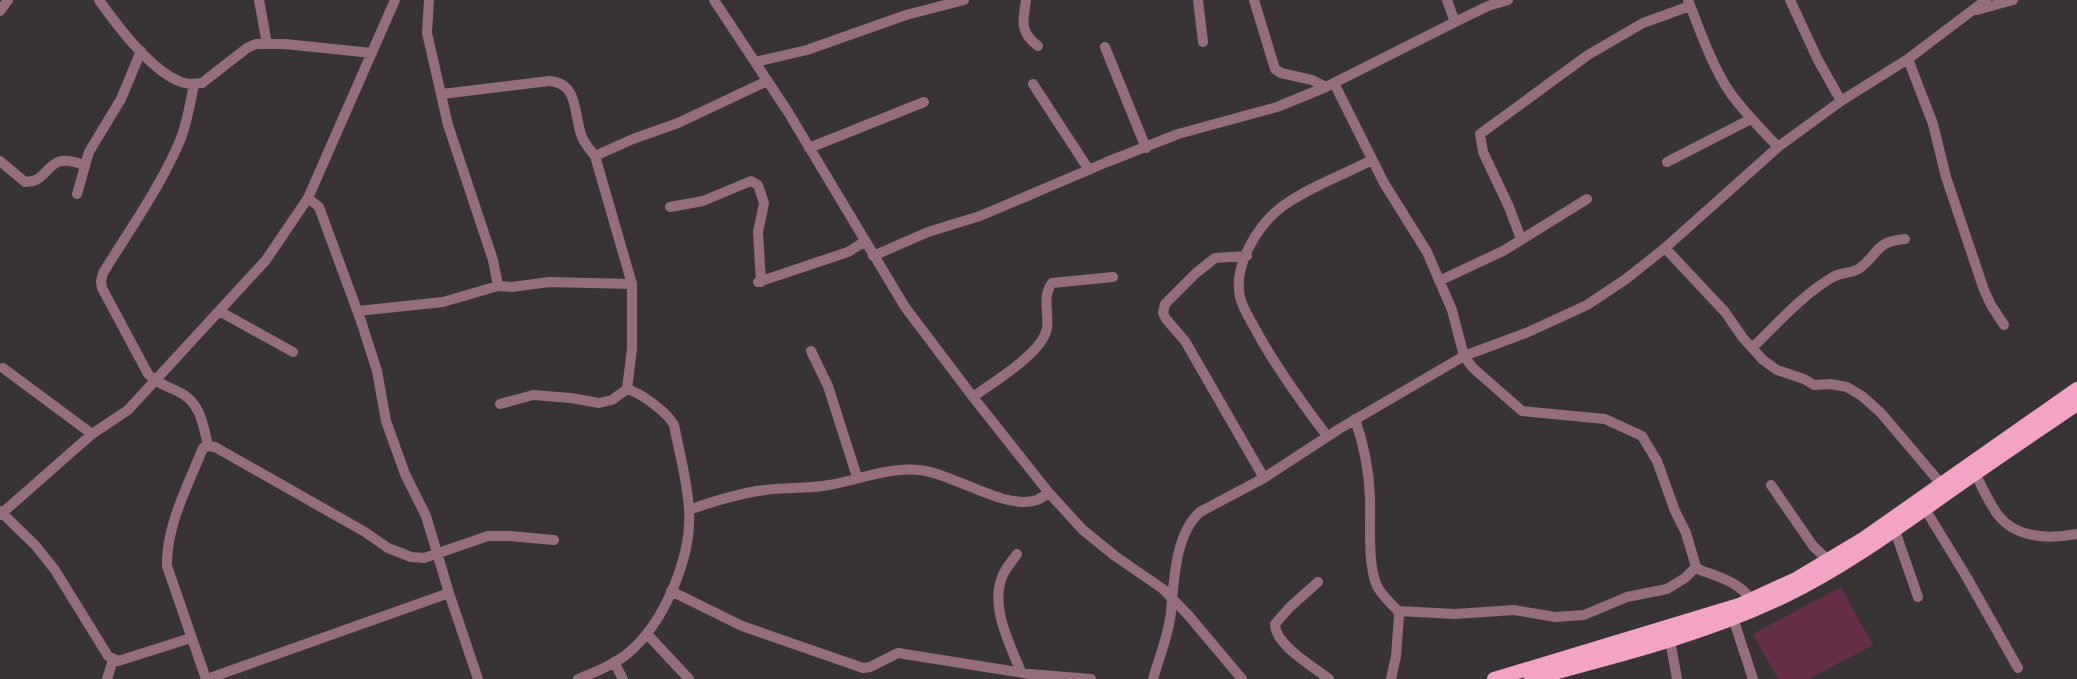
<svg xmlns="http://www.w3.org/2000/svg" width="2077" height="679" font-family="'Archivo Narrow',sans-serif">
<rect width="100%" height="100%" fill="#383435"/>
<path fill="#662d47" d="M1841,587L1873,645L1809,679H1778L1753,634Z"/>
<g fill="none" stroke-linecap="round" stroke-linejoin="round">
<path stroke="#956e7d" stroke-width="10" d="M99,0C116,24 151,70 179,81C186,85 195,84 202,83L247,48L256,44H285L372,53
M259,0L267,44
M429,0L427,33L448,125L493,260L498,286
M714,0L788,112L905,307L973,397L1049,493L1083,530L1115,556L1163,589L1189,616L1242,679
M1026,0C1023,21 1019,32 1038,46
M1198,0L1203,42
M1254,0L1275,69L1281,73L1312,80L1326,87
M1447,0L1455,22
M1688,0C1700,31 1712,66 1731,94C1745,113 1762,130 1778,147
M1790,0L1818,60L1841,101
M1977,10L2013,0
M0,11L8,0
M1105,47L1146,148
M1908,59L1933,124L1946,177L1984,290L1991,305L2004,325
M755,62L807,50L906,15L964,0
M1334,83L1384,183L1427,252L1452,310L1464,356L1473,368L1522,411L1605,419L1642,436L1657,461L1675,511L1686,533L1696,567L1700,570C1720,577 1738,582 1752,600
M194,84C190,104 187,125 179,143C159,189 129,231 103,273L101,281L102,288L148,374C157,383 166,386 177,391C200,401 203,423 208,446
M1033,84L1089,170
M442,94L549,81C580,83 573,116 582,137C585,144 590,150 595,156
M809,148L924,102
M0,161L25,182C53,182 44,149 84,165
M1667,162L1751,119
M77,194L89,152L121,99L141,51
M308,198L319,207L361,321L377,371L386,421L405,474L426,516L449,593L478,679
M670,207L703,201L751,181L758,185L764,203L758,232L761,282
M1521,239L1509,207L1483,152L1480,134L1588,55L1643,23L1690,6
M1665,248L1725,312L1743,338L1763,360L1777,370L1804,379L1814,385L1830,384L1847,387L1862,396L1881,413L1942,485
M873,256L928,232L980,216L1107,162L1178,134L1277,107L1326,87L1455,22L1488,6L1508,0
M1247,256L1215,258L1196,273L1165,304L1163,313L1166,319L1185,341L1264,478
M1439,281L1503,251L1587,199
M758,282L848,252L864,242
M632,284L595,156L633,139L678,123L767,81
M219,311L293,352
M358,311L443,302L498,286L512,287L549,282L632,284V349L627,389
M1752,348C1777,324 1803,294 1833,277C1841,272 1852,274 1860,268C1879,254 1874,242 1905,239
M811,351L828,386L857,477
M3,368L92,434
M973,397C993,382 1043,353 1047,328C1049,313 1042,296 1052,283L1113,277
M500,404L533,395L571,398L599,403L612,400L627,389C641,393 667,412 674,425C679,451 688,484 689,510C692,557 664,624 627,654C613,665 595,672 578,679
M1355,419C1364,445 1369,470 1370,497C1371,523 1367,563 1377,586C1382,596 1391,603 1398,611L1399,616L1396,656L1391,679
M1327,436C1302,403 1278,370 1258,334C1252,322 1243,310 1240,297C1233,265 1258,224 1283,206C1307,188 1345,174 1372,160
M208,446L215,447L365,532L388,548L411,557L424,558L488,536H509L554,540
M1975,473C1982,487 1989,503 1998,515C2017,539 2050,539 2077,534
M1771,485L1813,546L1829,561
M1925,509L1966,576L2018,668
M689,510C714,501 739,493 765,490C786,487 808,489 829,485C859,480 887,467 919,470C953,473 1005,511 1037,500C1041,498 1046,495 1049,493
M0,511L35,545L55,570L108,656L118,661L191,638
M0,515L92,434L128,410L266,260L308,198L395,0
M1895,531L1918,597
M1017,554C1012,561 1005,569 1002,577C990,608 1010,644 1021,672
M1318,582L1290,607L1275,624C1275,645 1314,667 1329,679
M671,591L742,626L863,668L870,667L898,653L1030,674L1091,679
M1398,611L1455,614L1514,610L1555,617L1584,615L1627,597L1667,589L1685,578L1696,567
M1733,618L1753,679
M647,634L689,679
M1670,640L1677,679
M614,662L623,679
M107,679L113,660
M206,679L167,566C166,526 188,485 203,448L208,446
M207,679L449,593
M1153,679C1159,658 1169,634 1171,612C1174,581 1175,534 1200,512L1264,478L1339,429L1464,356L1526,333L1587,305L1626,279L1665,248L1778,147L1841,101L1908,59L1986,0"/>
<path stroke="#f3a4c4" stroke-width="14" d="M1494,679L1739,605L1796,579L1863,539L2077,389
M1531,679C1617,656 1704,635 1785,596C1845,567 1899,527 1953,489C1994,460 2036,432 2077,404"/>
</g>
</svg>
